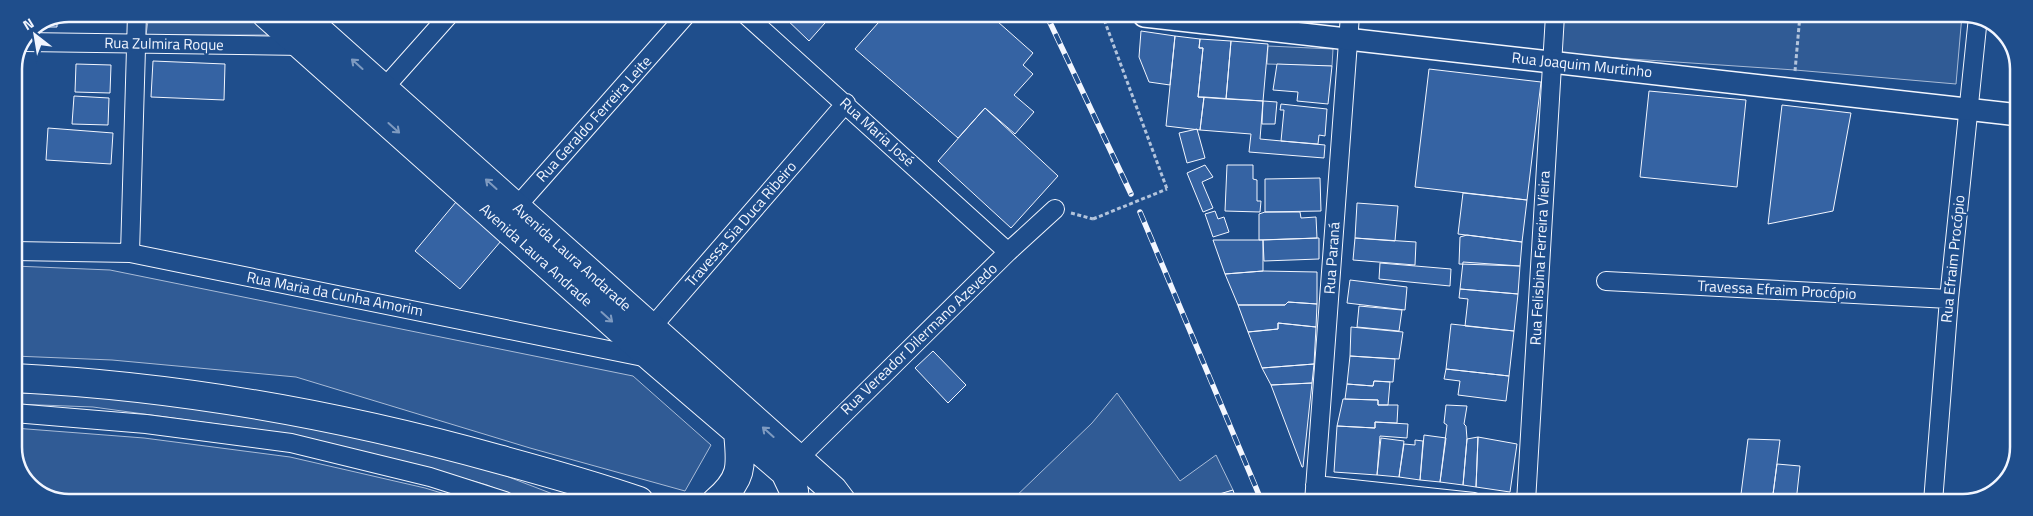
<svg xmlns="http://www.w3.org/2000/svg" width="2033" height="516" font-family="'Titillium Web',sans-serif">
<rect width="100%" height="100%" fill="#1f4e8c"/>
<path fill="#305b95" stroke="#a8bbd7" d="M149,14H247L273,35H146Z
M1560,15H1962L1956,84L1795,70L1557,54Z
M1268,46L1333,49L1332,66L1267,64Z
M14,266L110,270L633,376L711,445L685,491L530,448L296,377L112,360L14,356Z
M14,393L90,395L284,419L493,471L571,501H526L487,485L410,463L282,433L93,407L14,404Z
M1117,393L1180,481L1216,455L1233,490L1197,502H1010L1092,423Z
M14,428L144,438L290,457L425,488L468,501H58L28,483L14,453Z"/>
<path fill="#3563a3" stroke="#f2f6ff" d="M781,14H833L809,41Z
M886,14H989L1033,53L1023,65L1033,74L1014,95L1034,112L1015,134L985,108L958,138L855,49Z
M1297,14H1329V18Z
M57,19V27H38Z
M1141,31L1175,36L1170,85L1149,82L1139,57Z
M1175,36L1200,39L1199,48H1203L1198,97H1204L1200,130L1166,126Z
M1200,39L1231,41L1226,99L1198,97L1203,48H1199Z
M1231,41L1268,44L1263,101L1226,99Z
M153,61L225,64L224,100L151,97Z
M76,64L111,65L110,93L75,92Z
M1277,64L1332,66L1328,104L1297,101L1298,92L1273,90Z
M1429,69L1541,82L1527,200L1415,187Z
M1649,91L1746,100L1737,187L1640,177Z
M74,96L109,98L108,125L72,124Z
M1204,97L1263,101L1260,139L1325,145L1324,158L1249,152L1251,134L1200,130Z
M1263,101L1277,102L1275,124H1262Z
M1281,104L1327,109L1325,136L1319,135L1318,144L1281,141L1284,110H1280Z
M1782,105L1851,113L1833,211L1768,224Z
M985,108L1058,176L1011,228L938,161Z
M48,128L113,133L111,164L46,160Z
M1197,129L1205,158L1187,163L1179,133Z
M1205,165L1213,177L1202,182L1213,208L1203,212L1187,173Z
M1227,165H1253V179L1257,180V201H1261L1260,212L1225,211Z
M1320,178L1321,211L1265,212V179Z
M1463,193L1527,200L1522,242L1458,234Z
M456,202L501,241L460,289L415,251Z
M1357,203L1398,206L1395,241L1355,238Z
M1215,211L1218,219L1224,217L1229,232L1213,237L1205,214Z
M1265,212H1300L1301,218L1316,217L1317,238L1259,240V214Z
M1467,235L1522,242L1520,266L1459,264L1460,237Z
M1319,238V259L1264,261L1263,240Z
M1355,238L1416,242L1415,265L1353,260Z
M1213,240H1263V271L1225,274Z
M1463,262L1520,266L1518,294L1460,289Z
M1380,263L1451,269L1450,286L1379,279Z
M1263,271L1317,272V304L1288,302L1285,305H1238L1225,274Z
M1350,280L1407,287L1405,310L1347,303Z
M1460,289L1518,294L1514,331L1465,326L1468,299L1459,298Z
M1288,302L1317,304L1316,327L1278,323V329L1248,332L1238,305H1285Z
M1359,306L1402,310L1399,331L1357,327Z
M1278,323L1316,327L1314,364L1262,368L1248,332L1278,329Z
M1451,324L1514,331L1509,376L1446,369Z
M1351,327L1403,332L1399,359L1350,356Z
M933,351L966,385L948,403L915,368Z
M1350,356L1395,359L1393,382L1374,381L1373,386L1347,384Z
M1314,364L1312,383L1271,385L1262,368Z
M1446,369L1509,376L1506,401L1458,395L1460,381L1444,379Z
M1374,381L1390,382L1388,405H1378V400L1345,399L1347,384L1373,386Z
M1312,383L1303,467H1302L1271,385Z
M1343,399L1378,400V405H1398L1397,423L1375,422V428L1337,426Z
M1446,405L1467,406L1464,424L1466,426L1467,439L1463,485L1440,482L1447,425L1444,423Z
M1375,422L1408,424L1407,438L1380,436L1377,475L1334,472L1337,426L1375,428Z
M1424,435L1446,438L1440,482L1420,480Z
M1478,437L1517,444L1510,492L1476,487Z
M1478,437L1476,487L1463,485L1467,439Z
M1381,438L1404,441L1399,477L1377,475Z
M1748,439L1780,440L1772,502H1740Z
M1415,440L1423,441L1420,480L1399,477L1404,444L1415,445Z
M1777,464L1800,466L1796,502H1772Z
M1233,490L1237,502H1197L1199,500Z"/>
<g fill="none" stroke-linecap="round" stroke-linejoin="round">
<g stroke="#f2f6ff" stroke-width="20">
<path id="minor" d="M745,14L1008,252
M25,42L302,46
M377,96L450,14
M510,214L687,14
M14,251L130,253L648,358
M130,253L137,14
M1606,281L1949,299
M645,335L846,103
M14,413L146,424L291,443L430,477L505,501
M791,466L1008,252L1055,209
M1315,485L1474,502
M1314,502L1350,15
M1526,502L1555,15
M1933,502L1949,299L1978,17"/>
</g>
<g stroke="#f2f6ff" stroke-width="24">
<path id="tertiary" d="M1144,16L2019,115"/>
</g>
<g stroke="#f2f6ff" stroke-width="30">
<path id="primary" d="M266,14L653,359L785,472L794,491L795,502
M300,14L833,490L842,502
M14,378C178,386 340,415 498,459C546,472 593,485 639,501
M716,502C744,478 741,465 738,432"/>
</g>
<path stroke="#b3c4dc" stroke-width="3" stroke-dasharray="4 2.5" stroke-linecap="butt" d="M1102,14L1167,189
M1795,71L1800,15
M1071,213L1093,219"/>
<use href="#minor" stroke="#1f4e8c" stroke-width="18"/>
<use href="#tertiary" stroke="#1f4e8c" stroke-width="21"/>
<use href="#primary" stroke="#1f4e8c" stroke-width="28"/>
<g stroke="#f2f6ff" stroke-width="5.5">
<path id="rail" d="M1046,14L1131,194
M1140,212L1262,502"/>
</g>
<use href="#rail" stroke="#1f4e8c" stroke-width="4" stroke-dasharray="11" stroke-linecap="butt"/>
<path stroke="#b3c4dc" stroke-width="3" stroke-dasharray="4 2.5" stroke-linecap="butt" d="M1093,219L1167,189"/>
</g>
<defs><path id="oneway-shaft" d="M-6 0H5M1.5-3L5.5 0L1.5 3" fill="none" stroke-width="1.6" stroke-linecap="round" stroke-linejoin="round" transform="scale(1.25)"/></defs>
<g stroke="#7e9ac0">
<use href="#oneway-shaft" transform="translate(357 64) rotate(-138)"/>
<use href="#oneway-shaft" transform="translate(394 128) rotate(42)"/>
<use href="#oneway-shaft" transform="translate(491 184) rotate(-138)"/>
<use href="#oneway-shaft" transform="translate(607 317) rotate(42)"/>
<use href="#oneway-shaft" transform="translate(768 432) rotate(-138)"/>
</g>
<g text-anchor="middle" stroke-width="4" stroke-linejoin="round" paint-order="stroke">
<g font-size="15" fill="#f2f6ff" stroke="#1f4e8c">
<text transform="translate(164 44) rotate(1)" y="5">Rua Zulmira Roque</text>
<text transform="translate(1582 65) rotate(6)" y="5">Rua Joaquim Murtinho</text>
<text transform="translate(594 119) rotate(-48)" y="5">Rua Geraldo Ferreira Leite</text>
<text transform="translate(877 132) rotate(42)" y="5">Rua Maria José</text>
<text transform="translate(741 224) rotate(-49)" y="5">Travessa Sia Duca Ribeiro</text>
<text transform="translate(536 255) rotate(42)" y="5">Avenida Laura Andrade</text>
<text transform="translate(572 257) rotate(42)" y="5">Avenida Laura Andarade</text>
<text transform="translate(1332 258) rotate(-86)" y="5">Rua Paraná</text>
<text transform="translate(1540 258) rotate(-87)" y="5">Rua Felisbina Ferreira Vieira</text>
<text transform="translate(1953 259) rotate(-84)" y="5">Rua Efraim Procópio</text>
<text transform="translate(1777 290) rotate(3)" y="5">Travessa Efraim Procópio</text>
<text transform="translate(335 294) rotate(11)" y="5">Rua Maria da Cunha Amorim</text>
<text transform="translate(919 339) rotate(-44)" y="5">Rua Vereador Dilermano Azevedo</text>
</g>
</g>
<path d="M0 0H2033V516H0ZM69 22H1963A47 47 0 0 1 2010 69V447A47 47 0 0 1 1963 494H69A47 47 0 0 1 22 447V69A47 47 0 0 1 69 22Z" fill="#1f4e8c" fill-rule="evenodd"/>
<path fill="none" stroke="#f2f6ff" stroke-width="2.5" d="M69 22H1963A47 47 0 0 1 2010 69V447A47 47 0 0 1 1963 494H69A47 47 0 0 1 22 447V69A47 47 0 0 1 69 22Z"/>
<g transform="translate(35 35) rotate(329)" stroke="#1f4e8c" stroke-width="4" paint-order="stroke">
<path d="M0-4L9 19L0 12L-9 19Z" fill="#f2f6ff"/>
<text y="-8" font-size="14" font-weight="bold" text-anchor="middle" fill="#f2f6ff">N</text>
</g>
</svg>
